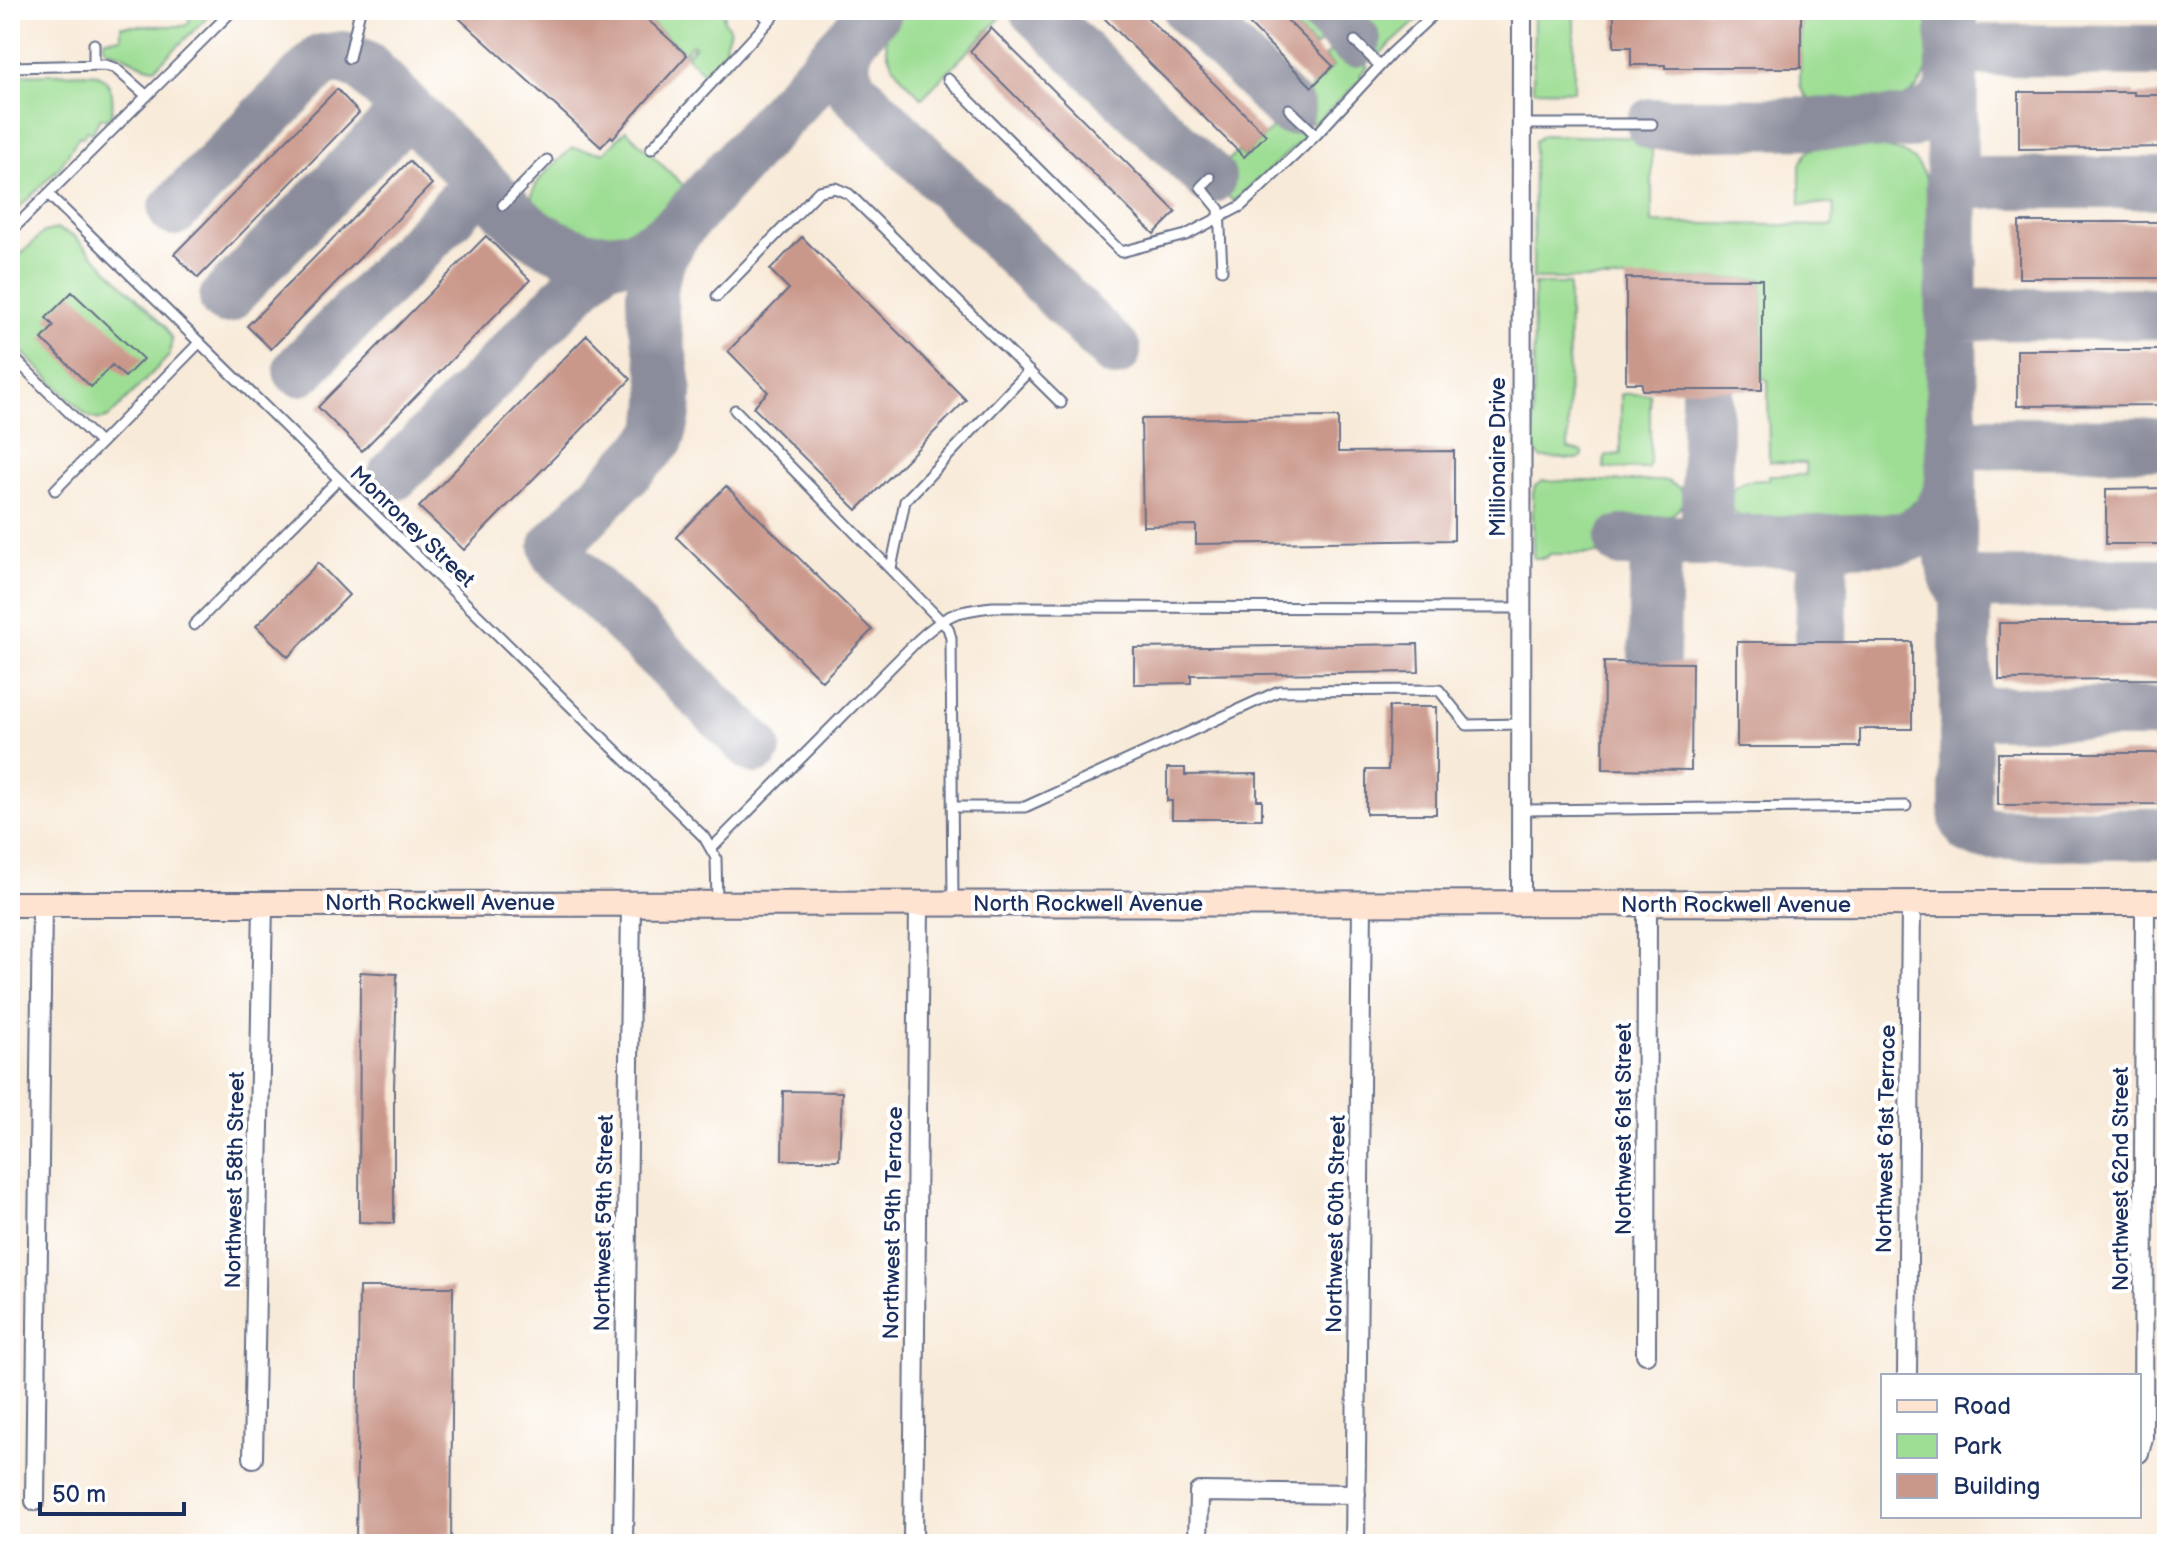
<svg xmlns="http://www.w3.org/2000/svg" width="2177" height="1554" font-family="'Balsamiq Sans',sans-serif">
<rect width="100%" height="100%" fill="#fff"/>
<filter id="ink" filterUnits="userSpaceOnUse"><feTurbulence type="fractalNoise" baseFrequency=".0125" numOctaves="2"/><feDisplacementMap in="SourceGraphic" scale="16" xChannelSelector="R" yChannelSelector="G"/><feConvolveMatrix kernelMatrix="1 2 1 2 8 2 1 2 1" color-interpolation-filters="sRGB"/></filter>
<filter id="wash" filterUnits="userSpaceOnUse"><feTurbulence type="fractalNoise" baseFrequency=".006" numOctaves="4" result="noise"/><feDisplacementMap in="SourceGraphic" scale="32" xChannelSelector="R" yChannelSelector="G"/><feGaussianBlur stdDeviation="1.8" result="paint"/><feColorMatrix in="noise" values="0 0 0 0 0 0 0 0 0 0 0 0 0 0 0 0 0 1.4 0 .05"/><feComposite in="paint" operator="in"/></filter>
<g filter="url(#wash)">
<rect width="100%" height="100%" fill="#f8ead8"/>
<path fill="#9ede94" stroke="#5c8679" stroke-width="2" d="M190,10H215L155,68C137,67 124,51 106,50L103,44L105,39L121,38V26H184L189,23Z
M637,10H719L725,16L723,18L730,30L725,45L727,47L704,73L686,56L695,46L692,44L685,53Z
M900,10H1008L922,98C895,72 869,45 900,10Z
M1298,10H1311L1326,25V37L1315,47L1288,21Z
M1344,10H1373L1381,18L1389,10H1428L1379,55L1373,54L1360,38L1364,33Z
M1534,10H1574V91L1533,90Z
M1801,10H1930C1930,31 1935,59 1924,77C1918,88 1908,97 1896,100C1881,105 1822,107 1810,99C1804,95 1801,91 1800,84Z
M1335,47L1351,49L1368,66L1360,75L1363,78L1314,124L1293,107L1333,66L1325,57Z
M89,73C112,75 115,97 111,116L105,120L101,117L92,133L87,130L83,137L79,136L60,167L10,217V94L12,75Z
M1285,115L1306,136L1236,200H1232L1210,179L1238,151L1244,157Z
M626,130L685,187C670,202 660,220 642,230C633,234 622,239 612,240C589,242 519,222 534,189C540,174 561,159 572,148L604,153Z
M1543,135L1646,138L1652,145V223L1833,226L1834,204L1800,205V165L1808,151C1820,144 1833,146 1846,146C1879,147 1916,144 1927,182L1930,183V472H1928L1927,483L1920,497L1903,512L1886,519H1744C1733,513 1728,506 1730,493C1740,479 1752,480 1769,480V475H1806L1805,463L1769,462L1768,380L1762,379V279H1533L1534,147L1535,141Z
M57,229L74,236L165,326L172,340L169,356L109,417C100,421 94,420 86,415L10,340V265L44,232Z
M1534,284H1569L1568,449L1583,452V456L1578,459L1541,458L1533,448Z
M1621,394H1650V464L1647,469L1604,468L1605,456L1621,454Z
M1543,481H1667L1680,488L1684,499C1676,526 1645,517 1622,518V554H1550L1546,558H1533V493L1535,486Z"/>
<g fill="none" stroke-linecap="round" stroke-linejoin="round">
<path stroke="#8a8c9b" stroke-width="52" d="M1035,10L1210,178
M1189,10L1289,109
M1324,10L1355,41
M1952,10L1951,557L1953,571L1965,598V819L1971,829L1982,834H2167
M851,39C841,56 843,74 853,90L1115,351
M1952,50L2167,51
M1652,124L1908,123L1938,109L1952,90
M1952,183H2167
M174,210L322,60L343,57L363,65L525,227C580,265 628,274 681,225
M225,298L408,110
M1951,315L2167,313
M299,370L481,183
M1707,390V541
M1952,414C1952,429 1956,440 1972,443L2167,444
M394,475L605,258
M1621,541H1823L1903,538C1931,529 1947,508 1951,479
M1955,577L1970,583L2167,584
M1821,642L1823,541
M1654,662L1656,541
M1965,702L1973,711L1983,713H2167
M755,748L557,554L555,546L659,438C688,355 614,307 681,225L877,10"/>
</g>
<g id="blocks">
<path fill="#ca988b" d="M450,10H637L687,55L613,138L611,136L601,147Z
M1096,10H1140L1266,135L1244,157Z
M1235,10H1277L1333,66L1312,87Z
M1614,10H1801V68H1665V65H1631V47H1614Z
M991,28L1176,212L1154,234L970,51Z
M337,89L359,113L198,278L174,254Z
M2019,92H2134V95H2167V147L2019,149Z
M409,161L432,184L271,349L247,326Z
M2019,222H2167V278H2019Z
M486,236L530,280L362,451L318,407Z
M802,237L966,400L857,510L753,407L768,392L728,351L789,289L770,270Z
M1626,278L1762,279V390H1642V383H1626Z
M72,292L143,359L125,377L112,365L91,387L42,339L54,326L46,318Z
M587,335L631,379L464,550L419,507Z
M2017,350H2167V405L2017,406Z
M1338,417V452L1454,451V540L1196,544V525L1143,526L1141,419Z
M726,486L872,630L822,681L676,537Z
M2167,488V544H2106V489Z
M318,563L349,595L288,657L256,626Z
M1999,623H2167V679L1999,680Z
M1737,642H1912V729H1860V747H1737Z
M1418,644L1419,672L1191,675V683L1134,684V648Z
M1604,662L1692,663L1691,770L1603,769Z
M1389,707H1436V814H1366V770H1388Z
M1998,753H2167V804L1998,805Z
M1167,768H1185V775L1257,774V800H1262V819H1172V801H1167Z
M360,972L397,974L394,1089V1223L359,1222Z
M783,1091L842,1092L839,1160H782Z
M359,1287H453L451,1544H356Z"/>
</g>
</g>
<g filter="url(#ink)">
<use href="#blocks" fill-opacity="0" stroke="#687089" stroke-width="2"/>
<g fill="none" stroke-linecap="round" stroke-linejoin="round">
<g stroke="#687089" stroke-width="13">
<path id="service" d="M758,10L769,20
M1355,41L1380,66
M94,44V65
M349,58L360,10
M10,67L105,65L115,68L147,96
M948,79L1121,252L1186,235L1241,206L1316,135L1391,54L1438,10
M1289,109L1316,135
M1521,124H1652
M651,149L779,10
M1210,178L1201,187L1219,209L1222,270
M48,194L704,837L716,858L717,902
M503,205L547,160
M10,232L233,10
M717,296L819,191L835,188L849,194L1061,403
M10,354L100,443
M735,410L948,628L951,638L953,903
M55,490L200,342
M891,568L905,501L1029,371
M194,625L339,479
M952,807H1025L1279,691L1439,690L1467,725L1521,724
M1521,810L1906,806
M712,848L918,640C947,614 955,611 993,607L1521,608"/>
</g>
<g stroke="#687089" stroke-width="22">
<path id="minor" d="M1521,904L1522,10
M1646,1354L1647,904
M1907,1376L1911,903
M2139,1453L2143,1438L2145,903
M253,1458L263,903
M35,1501L42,904
M623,1544L631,902
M913,1544L919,903
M1198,1544L1199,1492L1356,1494
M1355,1544L1362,904"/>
</g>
<g stroke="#687089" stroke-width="28">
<path id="secondary" d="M10,904L2167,903"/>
</g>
<use href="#service" stroke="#fff" stroke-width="9"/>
<use href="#minor" stroke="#fff" stroke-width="18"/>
<use href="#secondary" stroke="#fee3d1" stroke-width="24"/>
</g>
</g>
<g text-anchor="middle" stroke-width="8" stroke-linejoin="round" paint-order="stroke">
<g font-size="22" fill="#1b2f5e" stroke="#fff">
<text transform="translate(1497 457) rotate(-90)" y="8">Millionaire Drive</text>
<text transform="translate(413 526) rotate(44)" y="8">Monroney Street</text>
<text x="440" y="910">North Rockwell Avenue</text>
<text x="1088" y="911">North Rockwell Avenue</text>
<text x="1736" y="912">North Rockwell Avenue</text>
<text transform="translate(1623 1129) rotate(-90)" y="8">Northwest 61st Street</text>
<text transform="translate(1885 1139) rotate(-89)" y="8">Northwest 61st Terrace</text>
<text transform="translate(2120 1179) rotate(-90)" y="8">Northwest 62nd Street</text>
<text transform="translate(234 1180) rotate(-89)" y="8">Northwest 58th Street</text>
<text transform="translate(603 1223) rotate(-89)" y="8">Northwest 59th Street</text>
<text transform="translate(892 1223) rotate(-89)" y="8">Northwest 59th Terrace</text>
<text transform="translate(1335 1224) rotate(-89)" y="8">Northwest 60th Street</text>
</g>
</g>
<rect width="2177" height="1554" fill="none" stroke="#fff" stroke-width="40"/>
<rect x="1881" y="1374" width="260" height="144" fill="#ffffff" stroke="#a4acbf" stroke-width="2"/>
<rect x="1897" y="1400" width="40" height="12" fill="#fee3d1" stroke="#a4acbf" stroke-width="2"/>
<text x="1953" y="1414" font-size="24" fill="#1b2f5e">Road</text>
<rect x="1897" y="1434" width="40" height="24" fill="#9ede94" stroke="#a4acbf" stroke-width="2"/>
<text x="1953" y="1454" font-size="24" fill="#1b2f5e">Park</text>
<rect x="1897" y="1474" width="40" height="24" fill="#ca988b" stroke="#a4acbf" stroke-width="2"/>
<text x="1953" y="1494" font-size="24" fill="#1b2f5e">Building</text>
<path d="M40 1502v12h144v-12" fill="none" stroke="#1b2f5e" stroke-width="4"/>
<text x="52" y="1502" font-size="24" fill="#1b2f5e" stroke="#ffffff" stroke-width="6" paint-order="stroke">50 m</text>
</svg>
